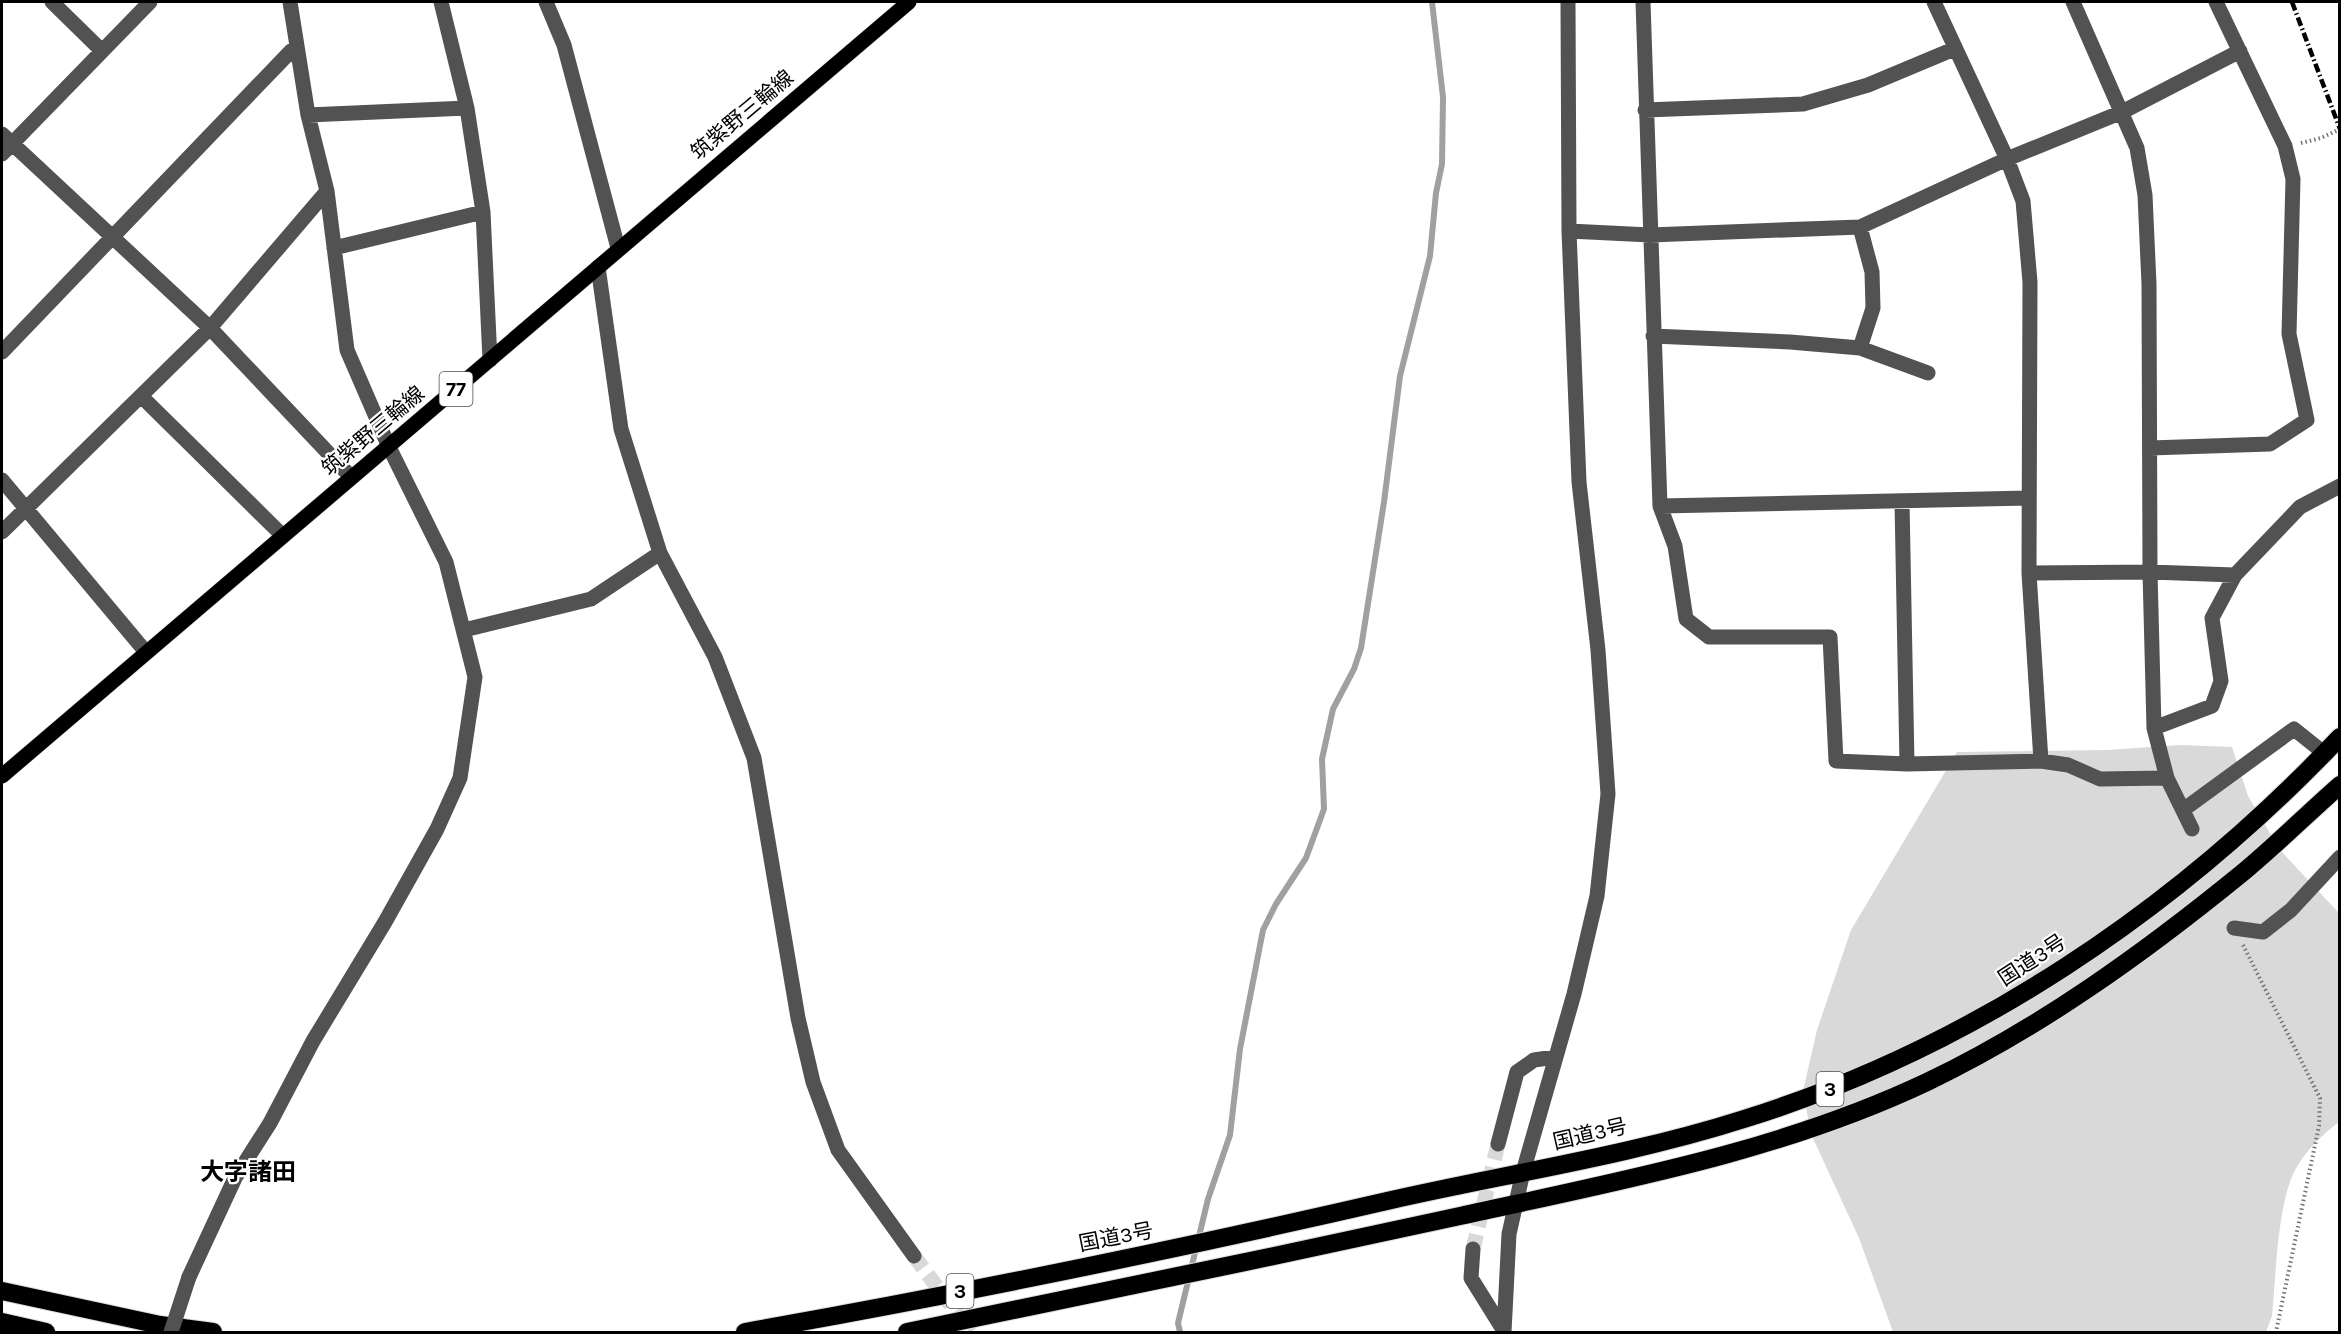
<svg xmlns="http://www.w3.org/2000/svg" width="2341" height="1334" font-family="Karla,'Noto Sans JP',sans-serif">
<rect width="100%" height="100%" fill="#fff"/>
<path fill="#d9d9d9" d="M2181,745L2232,747L2248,796L2280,850L2339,913V1122C2323,1134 2309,1147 2298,1165C2277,1197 2276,1277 2272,1316L2266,1332H1893L1859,1238L1811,1134L1803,1091L1817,1030L1851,930L1957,752L2107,750Z"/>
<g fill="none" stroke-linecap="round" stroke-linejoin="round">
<path stroke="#a0a0a0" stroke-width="6" d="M1180,1332L1178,1323L1208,1199L1230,1135L1240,1049L1263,930L1276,904L1306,858L1324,809L1322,759L1333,709L1354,669L1361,648L1384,502L1400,376L1430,256L1436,193L1442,164L1443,97L1432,2"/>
<path stroke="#d9d9d9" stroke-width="15" stroke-dasharray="15 8" stroke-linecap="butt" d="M2192,829L2234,928
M1473,1249L1498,1144
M914,1256L971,1332"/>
<g stroke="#dbdbdb" stroke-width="16">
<path id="major" d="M2,776L909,2"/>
</g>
<g stroke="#dbdbdb" stroke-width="20">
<path id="highway" d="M2,1291L160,1325L213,1332
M2,1322L46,1332
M745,1332C960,1294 1174,1250 1387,1201C1505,1174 1628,1156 1744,1119C1972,1048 2176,910 2340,737
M907,1332C1091,1295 1276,1256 1460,1216C1619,1181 1779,1152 1927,1082C2040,1028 2144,953 2241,874C2275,846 2307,814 2340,785"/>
</g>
<path stroke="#747474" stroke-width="4" stroke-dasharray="1.5 3" stroke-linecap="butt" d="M2301,143L2321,138L2340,129
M2243,945L2320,1098L2319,1126L2276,1332"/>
<path stroke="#525252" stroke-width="15" d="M52,2L102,51
M441,2L467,108L483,212L490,360
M546,2L564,45L618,248
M1643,2L1660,506L1675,546L1686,619L1709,637H1830L1836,761L1907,764L2041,761L2068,765L2100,779L2167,778
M1934,2L2007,159L2023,201L2030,282L2029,573L2041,761
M2073,2L2137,148L2145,195L2149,284L2150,572L2154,728L2167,778L2192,829
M1645,110L1803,104L1868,85L1954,49
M308,115L467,108
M2,134L210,328L351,477
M2,154L150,2
M1860,227L1872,272L1873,308L1860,348
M1569,231L1650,235L1860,227L2007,159L2122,112L2240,51
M334,248L483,212
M598,267L621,429L660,553L715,657L754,758L798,1018L813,1082L838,1150L914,1256
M1653,336L1790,342L1860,348L1928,373
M2,352L291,51
M142,397L282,535
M2150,448L2270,444L2307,420L2289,334L2293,179L2285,146L2216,2
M2,480L145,651
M1902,502L1907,764
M1660,506L2028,498
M2,532L210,328L327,191
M2029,573L2150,572L2235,575
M464,630L591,599L660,553
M2154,728L2212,706L2221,681L2212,618L2235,575L2300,507L2340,486
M2183,810L2294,729L2324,753
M2234,928L2263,932L2291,910L2340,857
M1498,1144L1517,1072L1534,1060L1555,1057
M1473,1249L1471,1278L1504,1331
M189,1277L235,1178L270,1123L313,1041L385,922L437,829L460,778L475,677L446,562L389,447L347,350L327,191L308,115L290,2
M1504,1332L1509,1234L1523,1172L1574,994L1597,896L1608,794L1598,650L1579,482L1569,231L1568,2"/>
<use href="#major" stroke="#000" stroke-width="15"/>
<use href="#highway" stroke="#000" stroke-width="18"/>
<path stroke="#000" stroke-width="4.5" stroke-dasharray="9 3 1.5 3" stroke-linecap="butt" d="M2292,2L2340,129"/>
<path stroke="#525252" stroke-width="15" d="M171,1332L189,1277"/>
</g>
<g text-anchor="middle" stroke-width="4.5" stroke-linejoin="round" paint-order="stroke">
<g fill="#fff" stroke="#4c4c4c" stroke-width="1.5">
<rect x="439.5" y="372" width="33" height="34" rx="4.5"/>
<rect x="1816.5" y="1072" width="27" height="34" rx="4.5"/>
<rect x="946.5" y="1274" width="27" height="34" rx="4.5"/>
</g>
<g font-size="20" font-weight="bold" fill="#000">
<text x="456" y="396">77</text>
<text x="1830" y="1096">3</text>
<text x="960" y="1298">3</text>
</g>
<g font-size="21" fill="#000" stroke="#fff">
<text transform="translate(742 115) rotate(-40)" y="7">筑紫野三輪線</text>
<text transform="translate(373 431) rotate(-40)" y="7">筑紫野三輪線</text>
<text transform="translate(2032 960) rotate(-33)" y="7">国道3号</text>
<text transform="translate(1590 1134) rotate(-13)" y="7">国道3号</text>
<text transform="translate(1116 1237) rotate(-11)" y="7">国道3号</text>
</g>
<g font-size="24" font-weight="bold" fill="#000" stroke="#fff">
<text x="248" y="1180">大字諸田</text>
</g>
</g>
<rect width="2341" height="1334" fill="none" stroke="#000000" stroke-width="6"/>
</svg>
